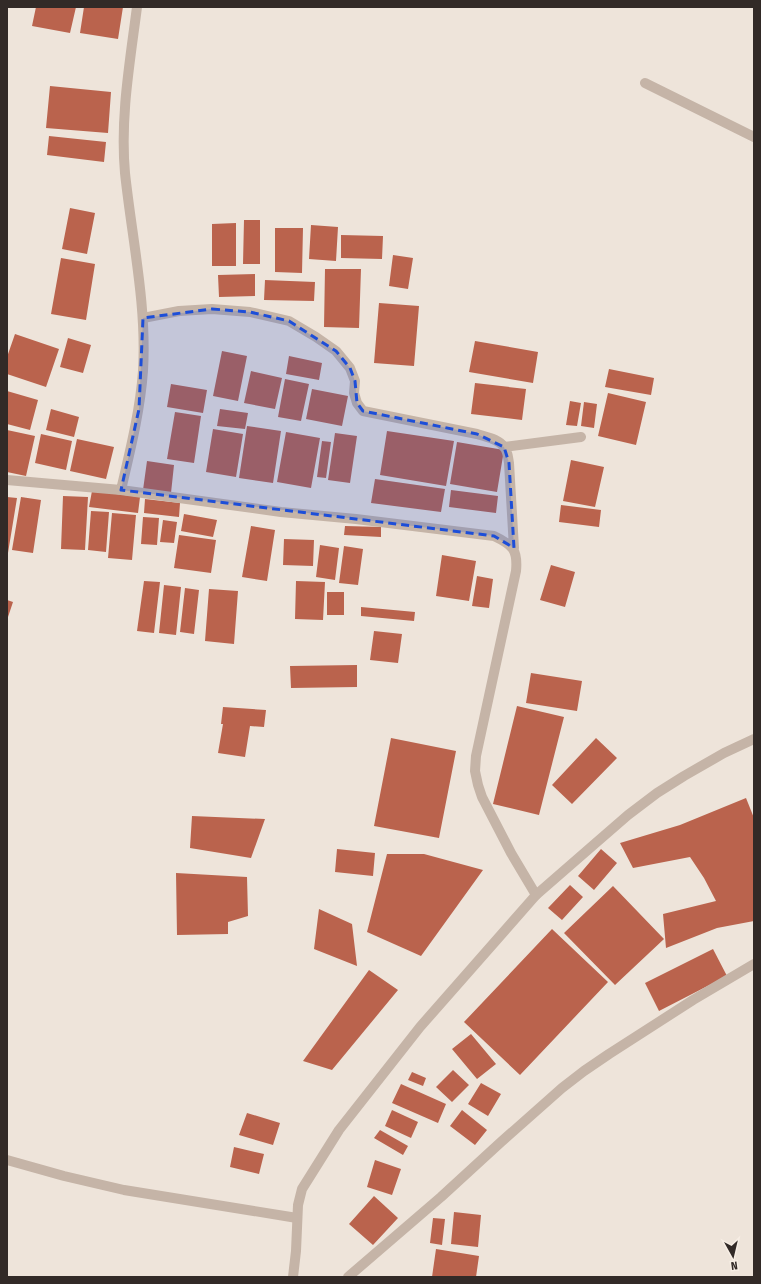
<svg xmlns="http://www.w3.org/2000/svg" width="761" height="1284" font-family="'Fira Sans Condensed',sans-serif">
<rect width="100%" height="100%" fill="#eee4da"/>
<path fill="#ba634d" d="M36,7H76L70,33L32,26Z
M84,7H123L118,39L80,33Z
M50,86L111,92L108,133L46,128Z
M49,136L106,142L104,162L47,155Z
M70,208L95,213L87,254L62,249Z
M244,220H260V264H243Z
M236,223V266H212V224Z
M311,225L338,227L336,261L309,259Z
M275,228H303L302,273L275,272Z
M341,235L383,236L382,259L341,258Z
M393,255L413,258L408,289L389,286Z
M61,258L95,264L86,320L51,314Z
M325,269H361L359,328L324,327Z
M255,274V296L219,297L218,275Z
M265,280L315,282L314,301L264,300Z
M379,303L419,306L414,366L374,363Z
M15,334L59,349L46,387L7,374V357Z
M68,338L91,345L83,373L60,367Z
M475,341L538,352L533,383L469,372Z
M222,351L247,356L238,401L213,396Z
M289,356L322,363L319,380L286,374Z
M609,369L654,378L651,395L605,387Z
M251,371L282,378L275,409L244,403Z
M285,379L309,384L301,421L278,417Z
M475,383L526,389L522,420L471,414Z
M171,384L207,390L203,413L167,407Z
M312,389L348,396L342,426L306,419Z
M7,391L38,400L30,430L7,424Z
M608,393L646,402L636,445L598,436Z
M570,401L581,403L577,426L566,425Z
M584,402L597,404L594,428L581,426Z
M51,409L79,417L74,437L46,430Z
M220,409L248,413L245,429L217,426Z
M175,412L201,416L194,463L167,459Z
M247,426L281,431L273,483L239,478Z
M213,429L243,434L236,477L206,472Z
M7,430L35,436L26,476L7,472Z
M387,431L454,441L446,486L380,475Z
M286,432L320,438L311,488L277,482Z
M335,433L357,436L350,483L328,480Z
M41,434L72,441L66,470L35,463Z
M77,439L114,447L106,479L70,471Z
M322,441L331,442L326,478L317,477Z
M457,442L504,450L497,492L450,484Z
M571,460L604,467L595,507L563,501Z
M147,461L174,465L171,493L143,490Z
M375,479L445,489L441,512L371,503Z
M451,490L498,496L496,513L449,507Z
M92,491L140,497L138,513L89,507Z
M63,496L88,497L85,550L61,549Z
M7,497L17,498L8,553H7Z
M21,497L41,500L33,553L12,550Z
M145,499L180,503L179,517L144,513Z
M561,505L601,510L599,527L559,522Z
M91,511L109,512L106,552L88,550Z
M112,513L136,515L132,560L108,558Z
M184,514L217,520L213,537L181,531Z
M143,517L159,518L157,545L141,544Z
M163,520L177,522L174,543L160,542Z
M251,526L275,530L267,581L242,577Z
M345,526L381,527V537L344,535Z
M179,535L216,540L211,573L174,568Z
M284,539L314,540L313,566L283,565Z
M320,545L339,548L335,580L316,577Z
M344,546L363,549L358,585L339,583Z
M442,555L476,561L469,601L436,596Z
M551,565L575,572L565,607L540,600Z
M477,576L493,579L489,608L472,606Z
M144,581L160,582L154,633L137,631Z
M296,581L325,582L323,620L295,619Z
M164,585L181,587L176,635L159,633Z
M185,588L199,590L194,634L180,632Z
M209,589L238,591L234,644L205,641Z
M327,592H344V615H327Z
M7,600L13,602L7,620Z
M361,607L415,612L414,621L361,616Z
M374,631L402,634L398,663L370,660Z
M357,665V687L291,688L290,666Z
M531,673L582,681L577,711L526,703Z
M517,706L564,717L539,815L493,804Z
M223,707L266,710L264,727L250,726L245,757L218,753L223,724H221Z
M391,738L456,751L439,838L374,826Z
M596,738L617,758L572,804L552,785Z
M746,798L754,818V921L717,928L666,948L663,914L716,901L704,878L690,857L633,868L620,843L680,825Z
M192,816L265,819L251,858L190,848Z
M337,849L375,853L373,876L335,872Z
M601,849L617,863L594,890L578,876Z
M387,854H424L483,870L421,956L367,932Z
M176,873L247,877L248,916L228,922V934L177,935Z
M570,885L583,897L562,920L548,908Z
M613,886L664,939L615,985L564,933Z
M319,909L352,924L357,966L314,949Z
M552,929L608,982L520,1075L464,1022Z
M713,949L727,976L659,1011L645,983Z
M369,970L398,990L332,1070L303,1061Z
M471,1034L496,1064L477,1079L452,1049Z
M453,1070L469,1085L452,1102L436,1087Z
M412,1072L426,1078L423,1086L408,1080Z
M481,1083L501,1094L488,1116L468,1104Z
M401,1084L446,1104L438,1123L392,1103Z
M392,1110L418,1122L411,1138L385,1126Z
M462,1110L487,1130L475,1145L450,1126Z
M247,1113L280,1123L273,1145L239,1135Z
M380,1130L408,1146L403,1155L374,1138Z
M234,1147L264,1154L259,1174L230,1167Z
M375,1160L401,1169L392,1195L367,1187Z
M374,1196L398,1218L373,1245L349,1224Z
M454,1212L481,1215L478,1247L451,1244Z
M433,1218L445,1219L442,1245L430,1243Z
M436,1249L479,1256L476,1277H432Z"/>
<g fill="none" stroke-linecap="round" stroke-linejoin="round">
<path stroke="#c5b4a7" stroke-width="10" d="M645,83L754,137
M143,318L179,311L212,309L250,312L289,321L316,337L336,351L350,368L355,381L354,393L357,403L363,411L477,434C486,437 499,439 504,447C508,451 508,458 509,463L514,548
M504,447L581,437
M7,480L121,490L281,512L356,519L494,536C513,545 518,550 516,571L476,756L475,771L478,785L482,797L511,853L536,895
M121,490C130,451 140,412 143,371C147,305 132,239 125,173C120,117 130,62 137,7
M7,1160L64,1176L124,1190L297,1218
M348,1277L441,1197L501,1142L562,1088L584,1071L609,1054L693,1000L754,964"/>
<path stroke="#c5b4a7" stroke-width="10" d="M293,1277L296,1251L298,1205L302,1189L339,1130L420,1027L536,895L590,848L628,815L657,793L684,776L724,753L754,739"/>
</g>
<path fill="#1d4ed8" fill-opacity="0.2" stroke="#1d4ed8" stroke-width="3" stroke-dasharray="8 5" stroke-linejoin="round" d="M212,309L250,312L289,321L336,351L350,368L355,381L357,403L363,411L477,434L504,447L509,463L514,548L494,536L121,490L139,409L143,318Z"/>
<rect width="761" height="1284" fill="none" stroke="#322a27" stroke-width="16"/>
<g transform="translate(733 1256) rotate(172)" stroke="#f7eee5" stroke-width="3" paint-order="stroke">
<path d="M0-3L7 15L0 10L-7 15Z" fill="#322a27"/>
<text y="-6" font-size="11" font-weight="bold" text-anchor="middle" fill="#322a27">N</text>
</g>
</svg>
